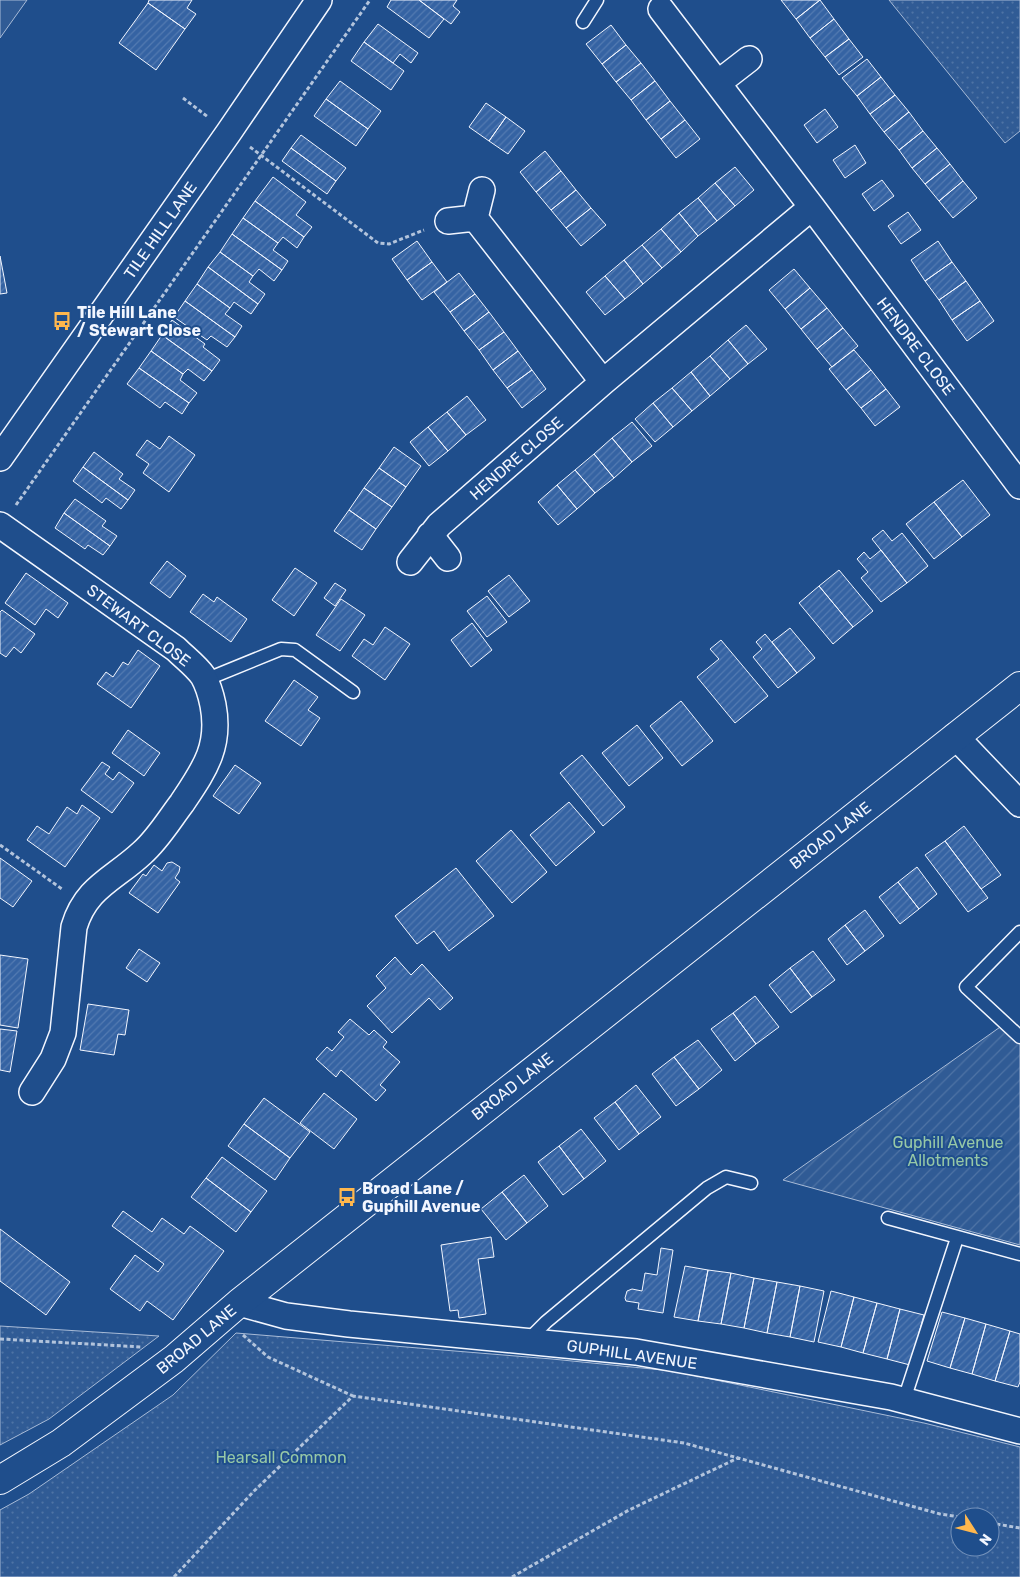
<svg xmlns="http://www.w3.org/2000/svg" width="1020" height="1577" font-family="Rubik,sans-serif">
<defs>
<pattern id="park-dots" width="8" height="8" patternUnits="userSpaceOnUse" patternTransform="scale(1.25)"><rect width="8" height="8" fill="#305b95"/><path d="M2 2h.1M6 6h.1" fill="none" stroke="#4e73a5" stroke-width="1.8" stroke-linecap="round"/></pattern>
<pattern id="garden-furrows" width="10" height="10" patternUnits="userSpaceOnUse" patternTransform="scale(1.25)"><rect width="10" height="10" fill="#305b95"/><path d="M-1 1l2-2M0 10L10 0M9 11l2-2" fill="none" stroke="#4e73a5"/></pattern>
<pattern id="building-hatch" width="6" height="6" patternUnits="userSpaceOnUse" patternTransform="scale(1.25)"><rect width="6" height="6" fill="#3563a3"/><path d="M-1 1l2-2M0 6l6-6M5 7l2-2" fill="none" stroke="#537ab1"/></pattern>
</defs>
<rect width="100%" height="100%" fill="#1f4e8c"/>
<path fill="#305b95" stroke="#a8bbd7" d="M0,0H27L0,38Z"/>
<path fill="url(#park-dots)" stroke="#a8bbd7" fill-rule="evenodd" d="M889,0H1020V131L1005,143Z
M0,1326L159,1336L49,1419L0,1445Z
M236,1333L552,1359L672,1371L924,1423L1020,1447V1577H0V1510L29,1494L173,1395ZM960,1517H990V1547H960Z"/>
<path fill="url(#garden-furrows)" stroke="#a8bbd7" d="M1003,1025L1020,1041V1245L783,1180Z"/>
<path fill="url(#building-hatch)" stroke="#f2f6ff" d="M149,0H192L187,8L196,14L185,29L148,3Z
M391,0H419L444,19L429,38L387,7Z
M419,0H457L453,6L460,12L451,24Z
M781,0H820L796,19Z
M820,0L834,19L810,38L796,19Z
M148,3L185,29L156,70L119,43Z
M834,19L849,39L825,57L810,38Z
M378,24L418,53L411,63L400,54L393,63L364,42Z
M611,25L626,45L602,64L586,44Z
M849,39L863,57L839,75L825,57Z
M364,42L404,71L391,90L351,61Z
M626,45L641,63L616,82L602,64Z
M867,59L881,77L857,96L842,78Z
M641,63L655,81L631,100L616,82Z
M881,77L895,95L870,114L857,96Z
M340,81L381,111L368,129L326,99Z
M655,81L670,101L646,120L631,100Z
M895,95L909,112L884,132L870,114Z
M326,99L368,129L356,146L314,116Z
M670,101L685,120L661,139L646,120Z
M486,103L506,117L489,141L469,127Z
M825,109L838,127L817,143L804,125Z
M909,112L923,131L899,150L884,132Z
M506,117L525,131L508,154L489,141Z
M685,120L700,139L676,158L661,139Z
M923,131L937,148L912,168L899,150Z
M301,135L346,168L336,181L291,148Z
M855,145L866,163L845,178L833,160Z
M291,148L336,181L327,194L282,161Z
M937,148L950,164L925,184L912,168Z
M545,151L561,171L536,192L520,172Z
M950,164L963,181L939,201L925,184Z
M735,167L754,190L735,206L715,183Z
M561,171L576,190L551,210L536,192Z
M273,177L306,202L296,215L312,227L304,237L255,201Z
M882,180L894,196L874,211L862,194Z
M963,181L977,198L953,218L939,201Z
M715,183L735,206L717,221L698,198Z
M576,190L591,208L566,228L551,210Z
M698,198L717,221L698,236L679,213Z
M255,201L304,237L297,248L283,237L278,243L243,218Z
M591,208L606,225L581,246L566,228Z
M908,212L921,230L901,244L888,226Z
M679,213L698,236L681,252L661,229Z
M243,218L278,243L273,250L288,261L282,270L232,234Z
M661,229L681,252L662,268L642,245Z
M232,234L282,270L274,281L259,269L253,276L220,252Z
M417,241L432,262L407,280L392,259Z
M938,241L952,262L925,281L911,260Z
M642,245L662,268L643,284L624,260Z
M220,252L253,276L249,282L265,294L258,304L208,267Z
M0,256L7,293L0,294Z
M624,260L643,284L625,299L605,276Z
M432,262L447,282L422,300L407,280Z
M952,262L966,281L939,300L925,281Z
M208,267L258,304L251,314L234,302L230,308L197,284Z
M794,269L810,288L785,309L769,290Z
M459,273L475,294L450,312L434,292Z
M605,276L625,299L605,315L586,292Z
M966,281L980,301L952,320L939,300Z
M197,284L230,308L225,314L242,326L235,337L185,301Z
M810,288L827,308L801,329L785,309Z
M475,294L489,312L464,331L450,312Z
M185,301L235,337L227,347L211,336L207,340L174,317Z
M980,301L994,321L967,341L952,320Z
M827,308L843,328L817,349L801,329Z
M489,312L504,332L479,350L464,331Z
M172,320L205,344L203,347L220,360L212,371L162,335Z
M746,325L767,349L748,364L728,340Z
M843,328L858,346L832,367L817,349Z
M504,332L518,351L493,370L479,350Z
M162,335L212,371L204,381L188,369L183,374L151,351Z
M728,340L748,364L730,379L710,356Z
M854,350L871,370L846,390L829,369Z
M151,351L183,374L180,380L197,393L189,403L139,368Z
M518,351L532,370L507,388L493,370Z
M710,356L730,379L710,396L691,372Z
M139,368L189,403L182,414L165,402L160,408L127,384Z
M532,370L546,389L522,408L507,388Z
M871,370L886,389L861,408L846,390Z
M691,372L710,396L692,411L672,388Z
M672,388L692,411L673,427L653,403Z
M886,389L900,407L875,426L861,408Z
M467,396L486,420L466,435L447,412Z
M653,403L673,427L655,442L635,419Z
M447,412L466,435L448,451L428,427Z
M632,422L652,446L632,462L612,438Z
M428,427L448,451L429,466L410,442Z
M169,436L195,455L169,492L143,473L149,464L136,455L147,440L160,449Z
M612,438L632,462L614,478L594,454Z
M394,447L421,466L406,487L379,468Z
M94,452L123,474L119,479L135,490L128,500L83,467Z
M594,454L614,478L595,493L575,470Z
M83,467L128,500L121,509L106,498L102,503L73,481Z
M379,468L406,487L392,507L364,488Z
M575,470L595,493L577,509L557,485Z
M963,480L990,515L962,537L934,502Z
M557,485L577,509L558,525L538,502Z
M364,488L392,507L376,529L349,510Z
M75,499L106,521L102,526L117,536L110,546L64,513Z
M934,502L962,537L934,559L906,524Z
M349,510L376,529L362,550L334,531Z
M64,513L110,546L103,555L88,545L85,549L55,528Z
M883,530L892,541L902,533L928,566L907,583L872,539Z
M881,550L907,583L881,602L861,578L868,572L857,559L864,552L870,559Z
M167,561L186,576L170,598L150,583Z
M295,568L317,583L294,616L272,600Z
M839,570L873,611L853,627L819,586Z
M26,573L68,603L58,618L46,609L35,625L5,603Z
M509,575L530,601L509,617L488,591Z
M335,583L346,590L335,606L324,598Z
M819,586L853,627L833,644L799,603Z
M203,594L214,602L217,597L247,619L231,642L190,612Z
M487,596L507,622L487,637L467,611Z
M341,599L365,615L340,651L316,635Z
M2,610L35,634L21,653L14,647L6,657L0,653V612Z
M472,623L492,650L471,667L451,640Z
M385,627L410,644L385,680L352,656L364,639L373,645Z
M790,628L815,658L797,673L772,642Z
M765,634L797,673L778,688L753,657L762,649L756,642Z
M721,640L768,696L735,723L697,677L719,659L710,649Z
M138,650L160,666L131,708L97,684L106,672L113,677L123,662L128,665Z
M294,680L318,697L308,710L320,718L301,746L265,721Z
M681,701L713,741L682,766L650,726Z
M637,725L663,758L629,786L602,753Z
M128,730L160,753L144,776L112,753Z
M582,755L625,807L603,826L560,773Z
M102,762L110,767L105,774L113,780L119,772L134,783L112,813L81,790Z
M235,765L261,783L239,814L213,796Z
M569,802L595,832L556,866L530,835Z
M82,805L100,818L65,867L27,840L37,826L49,834L67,807L77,814Z
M964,826L1001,875L981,889L945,841Z
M511,830L547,872L512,903L476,861Z
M945,841L988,898L968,912L925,855Z
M0,858L32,881L13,907L0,898Z
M172,862L180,867L179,872L175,878L180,882L158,913L129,893L143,874L146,876L154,865L162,871L167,863Z
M917,867L937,894L919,909L898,882Z
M456,868L494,916L449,951L434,931L417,944L395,916Z
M898,882L919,909L900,924L879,897Z
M865,910L884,936L865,951L845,925Z
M845,925L865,951L847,965L828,939Z
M139,949L160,963L147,982L126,968Z
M813,951L835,980L812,997L790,968Z
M0,955L28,959L18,1028L0,1025Z
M395,957L411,975L422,964L453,998L440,1010L429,998L392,1033L367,1006L386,988L376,976Z
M790,968L812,997L791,1013L769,985Z
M755,996L779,1027L756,1044L733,1013Z
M88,1004L129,1010L125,1035L118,1034L114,1055L80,1050Z
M733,1013L756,1044L735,1061L711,1029Z
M350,1019L369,1035L374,1030L387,1042L383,1047L400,1062L380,1085L386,1090L376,1101L341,1070L336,1077L316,1059L327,1047L332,1051L344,1037L338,1032Z
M0,1029L17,1031L10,1072L0,1070Z
M698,1040L722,1070L699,1089L674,1057Z
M674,1057L699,1089L676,1106L652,1074Z
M636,1085L661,1117L639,1134L615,1102Z
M324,1093L357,1119L334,1149L300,1123Z
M264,1098L310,1132L290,1158L244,1124Z
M615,1102L639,1134L619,1150L594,1118Z
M244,1124L290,1158L275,1180L228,1146Z
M581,1129L606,1161L584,1179L559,1146Z
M559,1146L584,1179L563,1195L538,1162Z
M222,1157L267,1191L251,1212L206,1178Z
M524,1175L548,1206L527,1223L502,1192Z
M206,1178L251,1212L236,1232L191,1197Z
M502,1192L527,1223L506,1240L481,1209Z
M123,1211L152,1232L162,1218L184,1234L190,1226L224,1251L173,1320L147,1301L140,1311L110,1289L135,1255L158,1272L164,1264L112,1226Z
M0,1229L70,1282L46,1315L0,1281Z
M491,1237L494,1257L478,1259L486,1314L459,1318L458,1310L450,1311L441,1245Z
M661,1248L673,1250L663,1313L638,1309L639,1303L626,1301L625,1298L627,1291L632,1289L642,1291L645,1273L657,1275Z
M685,1266L708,1270L698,1321L674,1317Z
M708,1270L731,1273L721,1324L698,1321Z
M731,1273L754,1278L744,1328L721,1324Z
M754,1278L777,1282L767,1333L744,1328Z
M777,1282L800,1286L790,1337L767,1333Z
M800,1286L824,1291L814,1342L790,1337Z
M831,1291L854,1297L841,1347L818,1342Z
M854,1297L877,1303L863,1353L841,1347Z
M877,1303L900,1309L887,1359L863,1353Z
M900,1309L924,1315L910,1365L887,1359Z
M942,1312L965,1318L950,1368L927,1361Z
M965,1318L986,1324L972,1374L950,1368Z
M986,1324L1010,1331L995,1381L972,1374Z
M1010,1331L1020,1334V1382L1018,1387L995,1381Z"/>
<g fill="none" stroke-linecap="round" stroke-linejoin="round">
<g stroke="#f2f6ff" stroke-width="15">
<path id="service" d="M583,22L597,0
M205,680L281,649L295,650L353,692
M1020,932L966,987L1020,1037
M888,1218L1020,1254
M527,1341L546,1322L707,1188L726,1177L751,1183
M904,1400L957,1238"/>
</g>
<g stroke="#f2f6ff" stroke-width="28">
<path id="minor" d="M661,9L812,207L1020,486
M718,83L749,59
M475,218L482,190
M448,221L475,218L603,382
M0,458L229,132L319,0
M0,525L176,649C185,658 196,666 203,676C208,685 211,695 213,705C221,747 204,770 182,803C169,820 158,839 142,853C113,880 86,887 74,927L63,1033L53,1059L32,1092
M430,535L448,558
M410,562L439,525L603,382L812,207
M955,736L1020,804
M239,1303L286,1316L349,1324L636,1352L891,1397L1020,1431"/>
</g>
<g stroke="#f2f6ff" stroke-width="30">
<path id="tertiary" d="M0,1480L61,1443L174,1359L239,1303L1020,686"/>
</g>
<path stroke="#b3c4dc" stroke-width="3" stroke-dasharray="4 2.5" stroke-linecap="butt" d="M183,98L208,117
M250,147L378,243L389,244L424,230
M16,505L370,0
M0,845L62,889
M243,1335L268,1357L353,1396
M0,1339L142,1347
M990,1523L1020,1528
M174,1577L254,1491L353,1396L684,1443L940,1514L960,1517
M512,1577L629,1510L738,1458"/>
<use href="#service" stroke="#1f4e8c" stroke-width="12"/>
<use href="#minor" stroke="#1f4e8c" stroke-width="25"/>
<use href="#tertiary" stroke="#1f4e8c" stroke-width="28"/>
</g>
<defs>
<g id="bus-bare" transform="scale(1.5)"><path d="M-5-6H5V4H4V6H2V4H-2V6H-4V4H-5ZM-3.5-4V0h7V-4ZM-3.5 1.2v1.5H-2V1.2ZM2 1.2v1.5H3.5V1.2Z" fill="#ffb74d" stroke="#1f4e8c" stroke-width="2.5" paint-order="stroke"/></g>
</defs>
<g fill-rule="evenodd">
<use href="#bus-bare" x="62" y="321"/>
<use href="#bus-bare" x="347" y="1197"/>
</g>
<g text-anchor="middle" stroke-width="4" stroke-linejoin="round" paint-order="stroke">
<g font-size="16" fill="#f2f6ff" stroke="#1f4e8c">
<text transform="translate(160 230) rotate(-55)" y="6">TILE HILL LANE</text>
<text transform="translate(916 346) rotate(53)" y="6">HENDRE CLOSE</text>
<text transform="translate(516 458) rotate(-41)" y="6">HENDRE CLOSE</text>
<text transform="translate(139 625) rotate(37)" y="6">STEWART CLOSE</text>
<text transform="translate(830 835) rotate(-38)" y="6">BROAD LANE</text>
<text transform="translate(512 1086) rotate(-38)" y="6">BROAD LANE</text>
<text transform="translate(196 1339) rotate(-40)" y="6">BROAD LANE</text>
<text transform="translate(632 1354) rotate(8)" y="6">GUPHILL AVENUE</text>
</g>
<g font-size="16" font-weight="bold" fill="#f2f6ff" stroke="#1f4e8c" text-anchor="start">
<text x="77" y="318">Tile Hill Lane<tspan x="77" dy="18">/ Stewart Close</tspan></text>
<text x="362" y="1194">Broad Lane /<tspan x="362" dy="18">Guphill Avenue</tspan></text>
</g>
<g font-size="16" fill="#97c8a6" stroke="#1f4e8c">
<text x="948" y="1148">Guphill Avenue<tspan x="948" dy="18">Allotments</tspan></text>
<text x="281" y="1463">Hearsall Common</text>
</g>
</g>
<g transform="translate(975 1532) rotate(126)"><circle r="24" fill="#1f4e8c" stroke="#7391ba"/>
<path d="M0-4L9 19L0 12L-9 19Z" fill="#ffb74d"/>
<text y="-8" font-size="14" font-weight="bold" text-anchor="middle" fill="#f2f6ff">N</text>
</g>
</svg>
